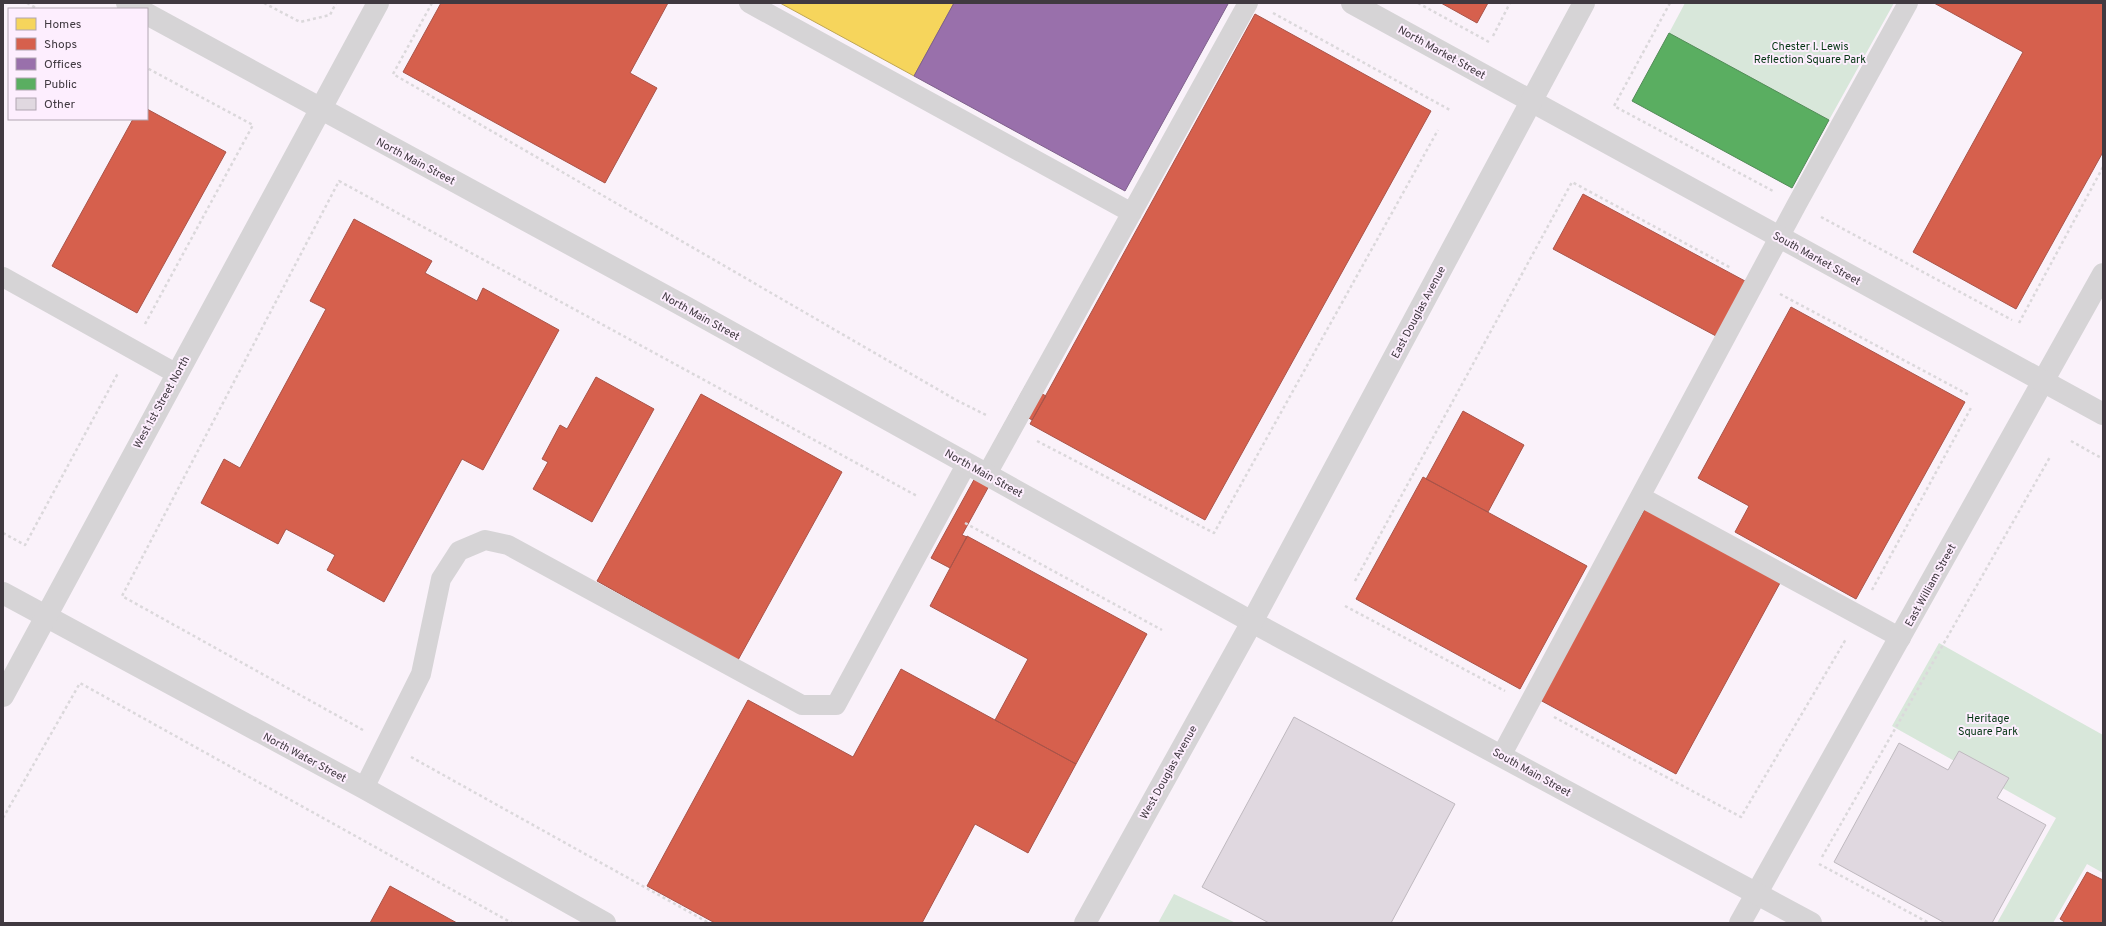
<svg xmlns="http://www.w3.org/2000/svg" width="2106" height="926" font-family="Overpass,sans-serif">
<rect width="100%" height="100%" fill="#faf2fa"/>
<path fill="#d8e7da" d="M1685,3H1894L1829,120L1669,33Z
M1939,643L2103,735V873L2087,864L2053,923H1997L2056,818L1892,726Z
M1174,894L1236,923H1158Z"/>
<path fill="#f6d55c" stroke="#bfa654" d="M780,3H954L914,76Z"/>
<path fill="#d6604d" stroke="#a95449" d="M441,3H668L630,73L657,88L605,183L403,72Z
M1441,3H1488L1477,23Z
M1934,3H2103V152L2016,309L1913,252L2023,52Z
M1255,14L1431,111L1205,520L1030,424Z
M147,109L226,152L137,313L52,266L133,119H147Z
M1583,194L1745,281L1716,336L1553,249Z
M354,219L432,261L425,273L477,301L483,288L559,330L483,470L462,459L384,602L327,570L335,555L286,529L278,544L201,503L224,459L240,468L326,309L310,301Z
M1791,307L1965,402L1856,599L1735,532L1749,506L1698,478Z
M596,377L654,409L592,522L533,489L548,462L542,459L560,425L567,429Z
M1026,385L1046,396L1032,420L1027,417L962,535L967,537L950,568L931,558Z
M701,394L842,472L738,660L597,581Z
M1463,411L1524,445L1488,512L1426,479Z
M1423,477L1587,566L1520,689L1356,599Z
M1645,509L1780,583L1676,774L1540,700Z
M967,536L1147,634L1076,764L995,720L1028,659L930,606Z
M901,669L1076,764L1028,853L975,824L922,923H715L647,886L748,700L853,757Z
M2087,872L2103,880V923H2066L2060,919Z
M390,886L457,923H370Z"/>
<path fill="#9970ab" stroke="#7e608b" d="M954,3H1227L1228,4L1125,191L914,76Z"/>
<path fill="#5aae61" stroke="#528b57" d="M1669,33L1829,120L1792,188L1632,101Z"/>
<path fill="#e0d8e0" stroke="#bfb9bf" d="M1294,717L1455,804L1391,923H1269L1202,887Z
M1899,743L1948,770L1959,751L2009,778L1997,798L2046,825L1992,923H1945L1834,862Z"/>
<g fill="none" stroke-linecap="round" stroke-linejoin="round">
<path stroke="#dbd8db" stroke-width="2.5" stroke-dasharray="3 3" stroke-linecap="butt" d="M27,3L38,9
M264,3L300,22L330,15L336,3
M432,3L393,74L956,400L988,416
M1418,3L1489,42
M1670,3L1614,106L1773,191
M1273,13L1450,110
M1493,36L1510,3
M1821,217L2012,320
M1780,294L1969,395
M2019,323L2103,167
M145,324L253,125L147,68
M1037,441L1214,533L1438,130
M2071,441L2103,459
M965,523L1162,630
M3,533L25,545L118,373
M1355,581L1572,182L1731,268
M1872,590L1972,406
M1345,606L1505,691
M1554,717L1741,817L1846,639
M363,730L122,596L339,181L917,496
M411,757L709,923
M3,818L80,683L512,923
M1822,857L2050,457
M1819,864L1929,923"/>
<path stroke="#d6d4d6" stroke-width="20" d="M749,3L1132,213
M3,277L177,374
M987,474L1248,3
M1641,497L1901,638
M1501,756L1797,204L1908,3
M364,788L421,674L441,579L459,551L485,540L508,545L802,705H836L967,463"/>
<path stroke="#d6d4d6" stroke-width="22" d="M3,593L364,788L605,923
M1740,923L2103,274"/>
<path stroke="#d6d4d6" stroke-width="22" d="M127,3L138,9
M1352,3L2103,414
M147,14L680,304L1252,622L1811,923
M3,696L378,3"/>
<path stroke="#d6d4d6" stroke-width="22" d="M1085,923L1252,622L1584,3"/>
</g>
<g text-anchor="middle" stroke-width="4" stroke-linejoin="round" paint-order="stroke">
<g font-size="11" fill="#033511" stroke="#fdeefe">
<text x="1810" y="50">Chester I. Lewis<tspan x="1810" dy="13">Reflection Square Park</tspan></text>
<text x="1988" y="722">Heritage<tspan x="1988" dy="13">Square Park</tspan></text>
</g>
<g font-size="11" fill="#403940" stroke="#fdeefe">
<text transform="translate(1442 52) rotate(29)" y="4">North Market Street</text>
<text transform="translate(416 161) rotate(28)" y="4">North Main Street</text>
<text transform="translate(1817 258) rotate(29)" y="4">South Market Street</text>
<text transform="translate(1418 312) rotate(-62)" y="4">East Douglas Avenue</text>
<text transform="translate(701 316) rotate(29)" y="4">North Main Street</text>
<text transform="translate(161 402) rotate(-61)" y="4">West 1st Street North</text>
<text transform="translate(984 473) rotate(29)" y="4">North Main Street</text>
<text transform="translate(1930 585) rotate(-61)" y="4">East William Street</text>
<text transform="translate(305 757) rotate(28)" y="4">North Water Street</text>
<text transform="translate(1168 772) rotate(-61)" y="4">West Douglas Avenue</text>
<text transform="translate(1532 772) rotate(29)" y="4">South Main Street</text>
</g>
</g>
<rect width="2106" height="926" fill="none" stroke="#403940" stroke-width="8"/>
<rect x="8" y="8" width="140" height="112" fill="#fdeefe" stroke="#b1a6b2"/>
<rect x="16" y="18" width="20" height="12" fill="#f6d55c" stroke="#b1a6b2"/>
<text x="44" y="28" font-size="12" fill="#403940">Homes</text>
<rect x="16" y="38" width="20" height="12" fill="#d6604d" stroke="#b1a6b2"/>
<text x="44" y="48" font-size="12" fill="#403940">Shops</text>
<rect x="16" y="58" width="20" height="12" fill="#9970ab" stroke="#b1a6b2"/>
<text x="44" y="68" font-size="12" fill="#403940">Offices</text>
<rect x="16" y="78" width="20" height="12" fill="#5aae61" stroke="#b1a6b2"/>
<text x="44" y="88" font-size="12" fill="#403940">Public</text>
<rect x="16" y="98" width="20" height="12" fill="#e0d8e0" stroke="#b1a6b2"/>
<text x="44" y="108" font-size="12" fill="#403940">Other</text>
</svg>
